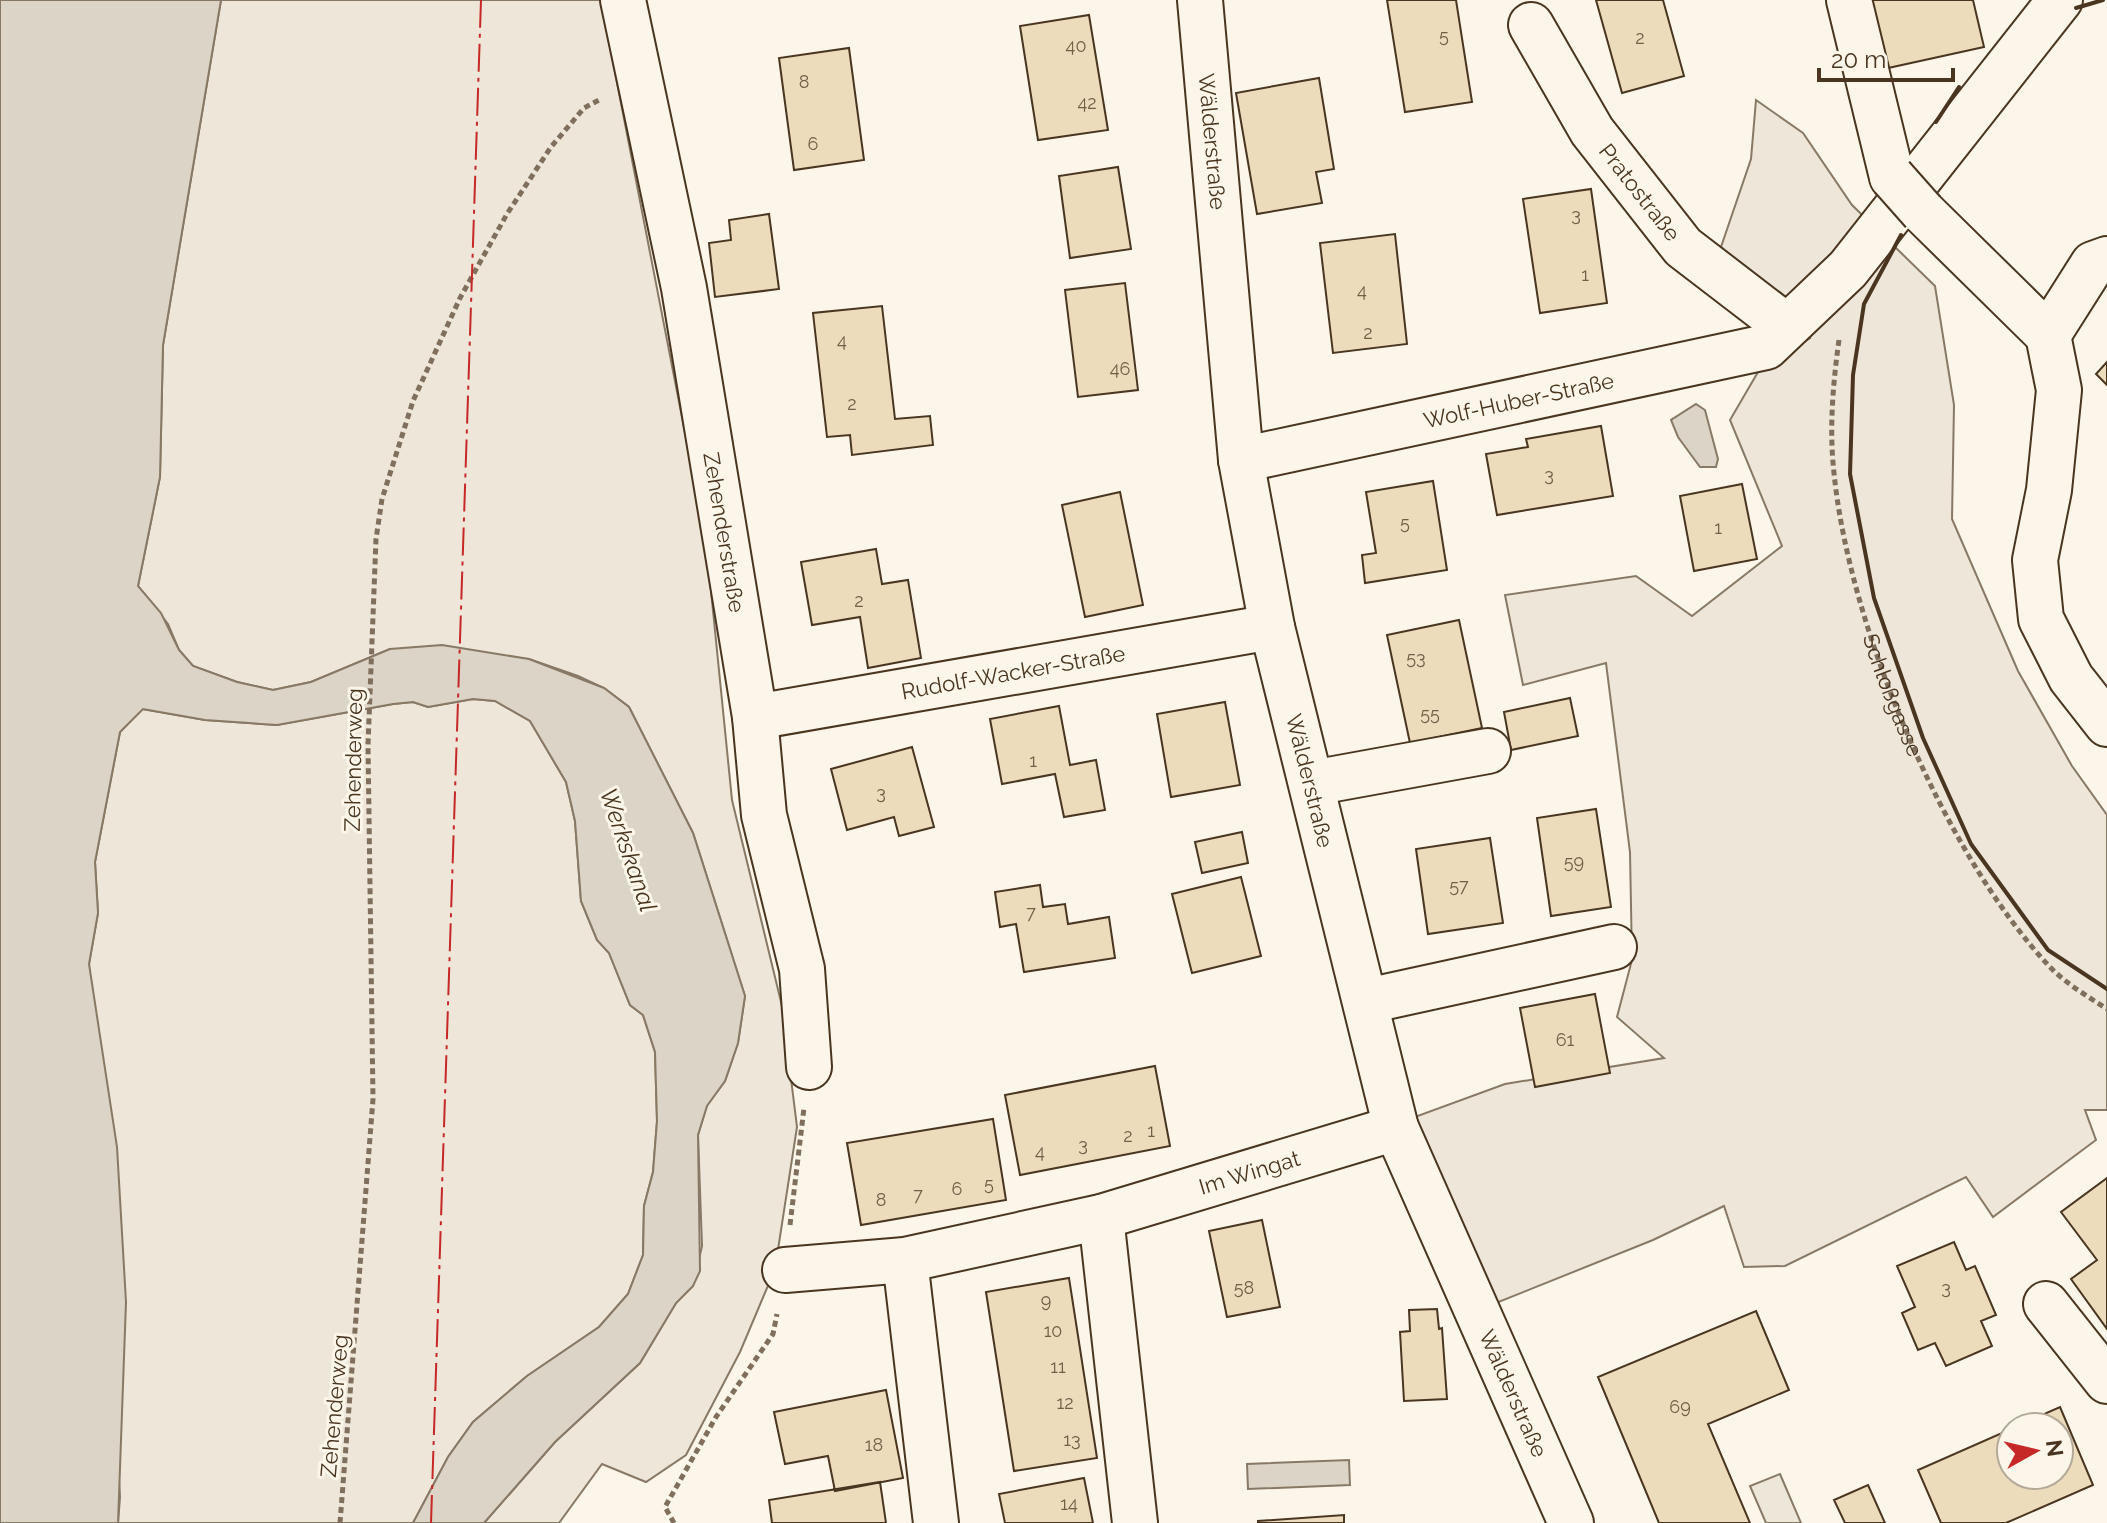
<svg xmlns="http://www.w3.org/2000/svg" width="2107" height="1523" font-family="Raleway,sans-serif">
<rect width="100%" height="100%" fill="#fbf6e9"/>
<path fill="#ede6d9" stroke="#887966" stroke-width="2" d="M221,0H601L706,541L732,800L782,1006L797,1127L775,1269L740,1352L686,1455L646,1482L602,1464L559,1523H484L555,1442L640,1363L676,1303L693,1286L702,1246L698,1135L707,1105L725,1081L738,1043L745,996L693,833L629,707L604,688L578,676L529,659L390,649L311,682L273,690L237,682L193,666L179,650L168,624L138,586L160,477L163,345Z
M1756,100L1803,133L1852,205L1935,286L1954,405L1952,519L2018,671L2072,766L2107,815V1110H2085L2096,1140L1993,1217L1966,1177L1785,1266L1744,1267L1724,1206L1653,1240L1496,1303L1412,1118L1505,1084L1664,1058L1617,1017L1632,960L1630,852L1606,663L1523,685L1505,595L1636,576L1692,616L1782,546L1730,420L1758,372L1810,338L1721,247L1751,159Z
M473,699L495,701L530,721L566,782L575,821L581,901L597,940L609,953L630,1005L643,1015L655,1052L657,1121L653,1172L644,1206L643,1255L628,1294L599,1327L527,1376L473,1422L448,1457L413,1523H118L120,1497L89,964L98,913L95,862L120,732L142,709L205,720L277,725L393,704L413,702L428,707Z"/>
<path fill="#ede7d9" stroke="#887966" stroke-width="2" d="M1780,1474L1801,1523H1766L1750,1486Z"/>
<path fill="#dcd4c6" stroke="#887966" stroke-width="2" d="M0,0H221L163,345L160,477L138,586L161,613L179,650L193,666L237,682L273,690L311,682L390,649L442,645L529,659L604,688L629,707L693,833L745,996L738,1043L725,1081L707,1106L698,1135L700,1271L693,1286L676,1303L640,1363L555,1442L484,1523H413L448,1457L473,1422L527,1376L599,1327L628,1294L643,1255L644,1206L653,1172L657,1121L655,1052L643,1015L630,1005L609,953L597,940L581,901L575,821L566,782L530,721L495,701L473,699L428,707L413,702L393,704L277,725L205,720L143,709L120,732L95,862L98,913L89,964L117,1147L126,1302L118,1523H0Z
M1696,404L1705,410L1718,459L1716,467H1700L1678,437L1671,420Z
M1349,1460L1350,1485L1248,1489L1247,1464Z"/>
<path fill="#ecdcbc" stroke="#4a3520" stroke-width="2" d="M1387,0H1456L1472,102L1405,112Z
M1596,0H1663L1684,76L1622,93Z
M1862,0H1973L1984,47L1879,70Z
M1089,15L1108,130L1038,140L1020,26Z
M849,48L864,160L794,170L779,58Z
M1319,78L1334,169L1316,172L1322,203L1257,214L1236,93Z
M1118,167L1131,249L1070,258L1059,176Z
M1591,189L1607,303L1540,313L1523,199Z
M769,214L779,289L715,297L709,243L731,240L729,220Z
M1395,234L1407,344L1333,353L1320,243Z
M1125,283L1138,390L1078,397L1065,290Z
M882,306L895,419L930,416L933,445L852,455L850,435L827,437L813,313Z
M2107,362V385L2096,374Z
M1601,426L1613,496L1497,515L1486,454L1528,447L1526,439Z
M1433,481L1447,570L1365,583L1362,555L1376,553L1366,492Z
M1742,484L1757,559L1694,571L1680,496Z
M1120,492L1143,605L1085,617L1062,505Z
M876,549L882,584L908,580L921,658L868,668L860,617L812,625L801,562Z
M1459,620L1482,728L1410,743L1387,635Z
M1570,698L1578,736L1511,750L1504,712Z
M1225,702L1240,785L1171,797L1157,714Z
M1059,706L1070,765L1096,760L1105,810L1064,817L1055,774L1002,784L990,719Z
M912,747L934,827L899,836L894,817L847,830L831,769Z
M1596,809L1611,907L1551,916L1537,818Z
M1242,832L1248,863L1202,873L1195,842Z
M1490,838L1503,923L1428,934L1416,849Z
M1241,877L1261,956L1192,973L1172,894Z
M1040,885L1043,907L1065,904L1068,924L1109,917L1115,958L1024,972L1016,924L1000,927L995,892Z
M1595,994L1610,1073L1535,1087L1520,1008Z
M1155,1066L1170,1146L1020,1175L1005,1095Z
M993,1119L1006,1200L861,1225L847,1143Z
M2107,1178V1329L2071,1279L2097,1260L2061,1212Z
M1262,1220L1280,1307L1227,1317L1209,1231Z
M1954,1242L1966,1270L1975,1266L1996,1315L1981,1321L1992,1346L1946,1366L1935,1343L1918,1350L1902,1313L1915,1307L1897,1266Z
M1069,1278L1097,1458L1014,1471L986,1292Z
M1437,1309L1439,1329L1442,1328L1447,1399L1404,1401L1400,1332L1410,1331L1409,1310Z
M1756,1311L1789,1390L1708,1424L1750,1523H1659L1598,1377Z
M886,1390L903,1478L835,1491L828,1456L785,1464L774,1412Z
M2060,1407L2093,1485L2006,1523H1941L1918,1470L2011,1429V1475H2059V1427H2015Z
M1084,1478L1093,1523H1005L999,1494Z
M880,1482L886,1523H772L769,1500Z
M1868,1485L1885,1523H1845L1834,1500Z
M1344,1515V1523H1258V1521Z"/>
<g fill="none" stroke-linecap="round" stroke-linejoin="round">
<g stroke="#4a3520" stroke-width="48">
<g id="minor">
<path id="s2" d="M623,0L684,288L755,717L764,815L802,969L809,1067"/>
<path id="s3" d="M1200,0L1241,460L1272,627L1396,1128L1571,1523"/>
<path d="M1849,0L1892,177"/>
<path id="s4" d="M1531,25L1592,131L1683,247L1786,326"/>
<path d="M1923,212L2048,335L2059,390L2049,490L2035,560L2041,619L2071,678L2107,724"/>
<path d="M2048,335L2093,264L2107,259"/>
<path id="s5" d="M1241,460L1766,347L1848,269L2060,0"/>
<path id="s6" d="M755,717L1272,627"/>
<path d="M1312,783L1488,751"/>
<path d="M1367,1001L1614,947"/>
<path d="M1101,1217L1135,1523"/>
<path d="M905,1260L936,1523"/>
<path id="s7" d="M785,1270L905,1260L1101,1217L1396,1128"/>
<path d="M2046,1304L2107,1381"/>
</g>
</g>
<g stroke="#7f6f5c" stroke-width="5" stroke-dasharray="6 4" stroke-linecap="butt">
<path id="s1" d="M1839,340C1833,383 1829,429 1834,473C1849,626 1944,854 2049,966C2065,983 2087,996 2107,1009"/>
<path d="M790,1225L804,1108"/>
<path d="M340,1523L373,1099L368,745L376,539L382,499L413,401L460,298L507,214L551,147L584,108L599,100"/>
<path d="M674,1523L665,1507L716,1417L773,1334L777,1314"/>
</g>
<use href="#minor" stroke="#fbf6e9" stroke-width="44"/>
<g stroke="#4a3520" stroke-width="48" stroke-linecap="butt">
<path id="minor-bridge" d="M1892,177L1923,212"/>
</g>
<use href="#minor-bridge" stroke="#fbf6e9" stroke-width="44"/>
<path stroke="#4a3520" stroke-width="4" d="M2076,8L2103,0
M1936,122L1959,87
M1901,235L1864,304L1853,375L1850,474L1874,598L1923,738L1971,844L2048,950L2107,989"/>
<path stroke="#c62828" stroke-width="2" stroke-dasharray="28 6 4 6" stroke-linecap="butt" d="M431,1523L481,0"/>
</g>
<g text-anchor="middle" stroke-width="6" stroke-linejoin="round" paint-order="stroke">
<g font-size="18" fill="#725f47">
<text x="1444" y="42">5</text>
<text x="1640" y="44">2</text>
<text x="1076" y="52">40</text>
<text x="804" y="88">8</text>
<text x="1087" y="109">42</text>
<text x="813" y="150">6</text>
<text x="1576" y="221">3</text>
<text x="1585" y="281">1</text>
<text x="1362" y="297">4</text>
<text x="1368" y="339">2</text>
<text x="842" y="347">4</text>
<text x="1120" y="375">46</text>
<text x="852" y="410">2</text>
<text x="1549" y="481">3</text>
<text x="1405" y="529">5</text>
<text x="1718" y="534">1</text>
<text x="859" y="607">2</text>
<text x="1416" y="664">53</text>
<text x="1430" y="720">55</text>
<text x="1033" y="767">1</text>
<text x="881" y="799">3</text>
<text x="1574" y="868">59</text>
<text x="1459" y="892">57</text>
<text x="1031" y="919">7</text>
<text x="1565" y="1046">61</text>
<text x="1151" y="1137">1</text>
<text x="1128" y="1142">2</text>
<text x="1083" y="1151">3</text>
<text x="1040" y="1158">4</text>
<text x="989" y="1190">5</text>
<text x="957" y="1195">6</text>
<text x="918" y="1201">7</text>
<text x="881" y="1206">8</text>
<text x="1244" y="1294">58</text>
<text x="1946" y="1294">3</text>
<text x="1046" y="1307">9</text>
<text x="1053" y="1337">10</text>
<text x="1058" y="1373">11</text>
<text x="1065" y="1409">12</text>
<text x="1680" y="1413">69</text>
<text x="1072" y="1446">13</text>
<text x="874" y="1451">18</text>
<text x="1069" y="1510">14</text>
</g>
<g font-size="22" fill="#4a3520" stroke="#fbf6e9">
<text dy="8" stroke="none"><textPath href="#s3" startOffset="142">Wälderstraße</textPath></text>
<text dy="8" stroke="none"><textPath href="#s4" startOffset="200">Pratostraße</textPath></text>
<text dy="8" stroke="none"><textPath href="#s5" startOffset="284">Wolf-Huber-Straße</textPath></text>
<text dy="8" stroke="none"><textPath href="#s2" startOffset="542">Zehenderstraße</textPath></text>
<text dy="8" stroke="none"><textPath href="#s6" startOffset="262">Rudolf-Wacker-Straße</textPath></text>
<text dy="8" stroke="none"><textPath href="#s1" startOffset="364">Schloßgasse</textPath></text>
<text transform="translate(353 760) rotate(-89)" y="8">Zehenderweg</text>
<text dy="8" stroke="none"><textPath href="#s3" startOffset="790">Wälderstraße</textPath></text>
<text dy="8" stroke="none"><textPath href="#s7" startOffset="476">Im Wingat</textPath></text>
<text dy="8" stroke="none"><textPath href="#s3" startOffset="1438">Wälderstraße</textPath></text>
<text transform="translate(334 1406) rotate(-85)" y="8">Zehenderweg</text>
</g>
<g font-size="24" font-style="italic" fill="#4a3520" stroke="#fbf6e9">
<text transform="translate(628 850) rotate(71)" y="8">Werkskanal</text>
</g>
</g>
<g transform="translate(2035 1451) rotate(82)"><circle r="38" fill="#fbf6e9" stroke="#b4a999" stroke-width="2"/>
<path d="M0-6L14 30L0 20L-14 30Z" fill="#c62828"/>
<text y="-12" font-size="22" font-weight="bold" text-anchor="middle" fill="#4a3520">N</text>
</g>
<path d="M1819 68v12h134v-12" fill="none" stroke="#4a3520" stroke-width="4"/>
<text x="1831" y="68" font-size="24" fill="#4a3520" stroke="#fbf6e9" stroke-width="6" paint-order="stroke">20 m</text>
</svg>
